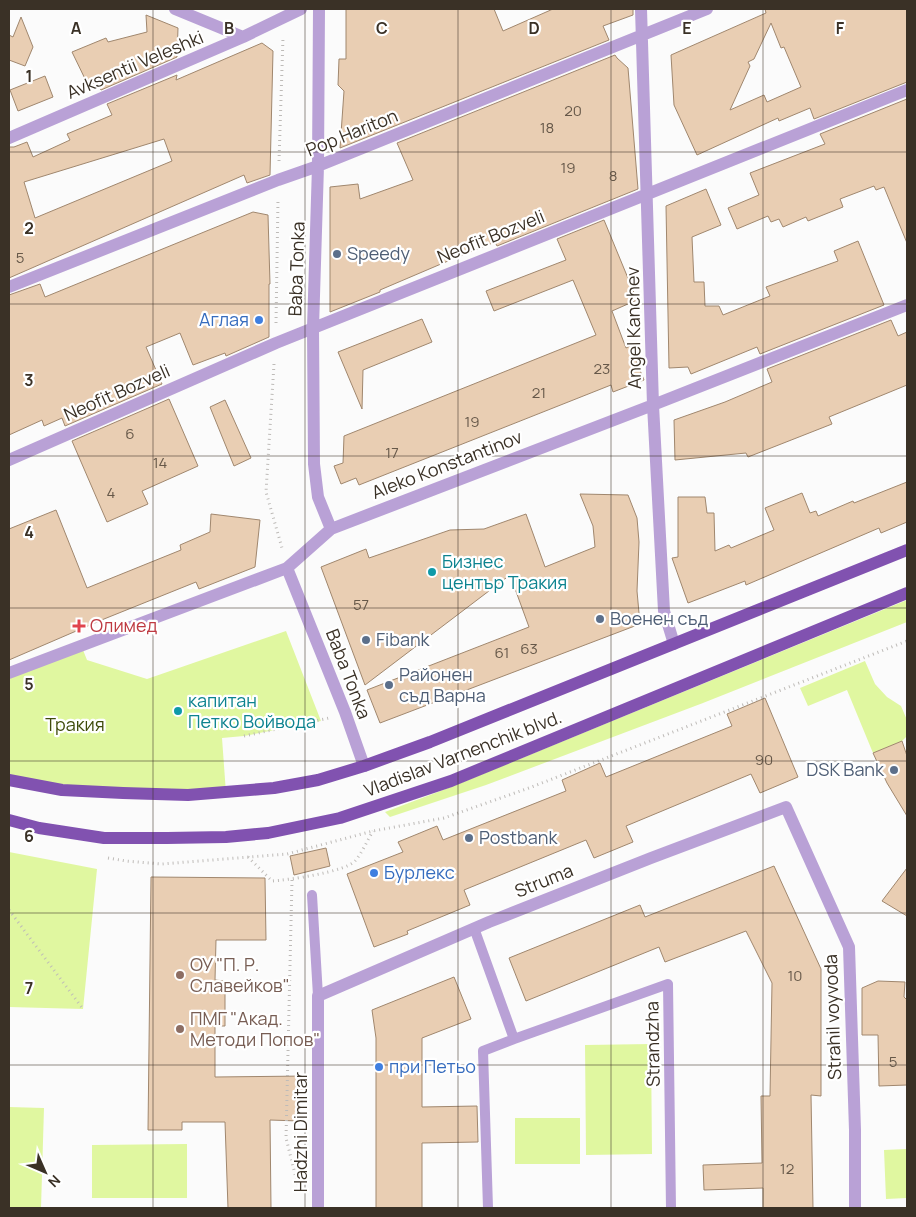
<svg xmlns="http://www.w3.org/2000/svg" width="916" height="1217" font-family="Manrope,sans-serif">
<rect width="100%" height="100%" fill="#fbfbfb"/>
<path fill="#e0f7a0" d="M907,600V622L703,703L486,785L390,817L385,812L451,787Z
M286,631L321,721L244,736L222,738L226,793L188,795L9,780V673L81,645L87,660L147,679Z
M865,661L875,684L887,697L901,706L907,720V736L902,741L873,753L847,690L808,706L800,688Z
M9,852L97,869L83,1009L9,1007Z
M651,1044L652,1154L586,1155L585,1045Z
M9,1107L44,1108L41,1208H9Z
M515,1118H580V1164H515Z
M187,1144V1198H92V1145Z
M907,1149V1198L886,1199L884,1150Z"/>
<path fill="#e9ceb3" stroke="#a0876e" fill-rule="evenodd" d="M346,9H494L503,31L553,9H633V15L603,26L609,40L340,148L344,91L338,85L339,59H346Z
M765,9H907V82L814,119L810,108L779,121L778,118L697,155L674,105L671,55L766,13ZM771,23L781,48L784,47L801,87L767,102L764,95L730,110L750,66L748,62L754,59Z
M146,15L178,28L177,57L101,90L97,82L88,85L72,52L106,38L108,42L147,32Z
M21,17L33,47L25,66L9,60V35L13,37Z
M262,43L273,51L270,175L247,183L244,175L9,278V147H14L27,142L33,157L70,140L67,134L112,115L107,104L177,75L176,80ZM164,139L172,161L35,218L24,182Z
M615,55L617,58L628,68L638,189L497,246L495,242L448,261L380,290V292L330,312V187L358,184L360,199L413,180L397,143Z
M45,76L53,97L18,111L10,90Z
M907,99V243L884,187L876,190L874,186L840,199L843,207L808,221L806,217L783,227L779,219L771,222L768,216L737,229L728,208L759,195L750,173L825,144L820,134Z
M706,189L721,225L692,237L694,282H704L705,306H719L723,315L770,296L766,287L838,261L834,251L858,241L884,305L760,354L757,347L691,374L688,367L669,368L666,206Z
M253,212L268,215L270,284H269V337L226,356L225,353L193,365L180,333L146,347L162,384L65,426L62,418L44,426L42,420L9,435V295L40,284L45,297Z
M604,220L637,300L612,311L626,348L630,346L644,380L613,392L611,385L359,485L356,478L341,484L334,466L343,463L344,436L596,335L573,280L494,311L486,291L566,260L557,239Z
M422,319L432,342L363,370L362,409L338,352Z
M891,320L898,336L907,332V385L829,417L832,424L748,457L746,453L675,460L674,420L725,402L772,382L767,369Z
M169,399L198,466L142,491L148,504L107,522L72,441Z
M225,400L251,458L234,466L210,407Z
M907,482V522L881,533L879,528L746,585L745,581L688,603L672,558L678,557V497H705L707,513H714L715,551L729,545L731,548L774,530L765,508L802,493L810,513L816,511L818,516L853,501L854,503Z
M580,494L628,495L637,518L639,542L637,591L640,624L380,723L367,690L529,627L510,575L365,685L321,567L366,549L369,558L450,530L484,529L526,514L545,567L595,547L593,526Z
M56,510L87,588L181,550L180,545L210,532L211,514L260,520L255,567L199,589L196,582L104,619L9,660V529Z
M765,698L798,777L760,793L751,774L626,826L633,842L594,858L586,840L464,890L470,905L407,931L408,934L374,947L347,874L403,852L398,842L437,826L443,840L566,791L562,780L600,763L606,777L732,726L727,714Z
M902,741L907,756V816L887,783L873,753Z
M326,848L330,866L294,875L290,856Z
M774,866L821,969V1096L811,1095L813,1208H763V1188L704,1190L703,1165L762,1163L761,1096H770L772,983L746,931L665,962L659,947L526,1001L509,958L640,905L645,917Z
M907,868V916L882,901Z
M151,877L265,878L266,940H216L215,980L225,981V1026H215V1077L307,1076L306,1096L301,1095L299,1121L270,1120L271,1208H228L225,1122H182V1130H148Z
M454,977L471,1019L422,1038V1107L477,1106L478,1142L422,1143V1208H376V1038L372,1010Z
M878,981L905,982L904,997L907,1000V1085L879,1086L878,1035H862V988Z"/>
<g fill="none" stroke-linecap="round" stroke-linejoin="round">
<path stroke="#bebbb8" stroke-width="3" stroke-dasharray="1 4" stroke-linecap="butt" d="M279,161L283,37
M276,323L278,199
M274,364L266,492L282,548
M244,736L329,718
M248,857L272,881C288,880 345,872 355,861C362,853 367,841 373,831
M108,858L126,861L162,864L287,854L373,831L444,818L529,788L907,641
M292,880L286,1138L298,1186
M9,910L83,1009"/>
<path stroke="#b9a1d6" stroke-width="10" d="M312,895L318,996
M474,928L514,1039L483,1051L488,1208
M514,1039L668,984L671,1208"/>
<path stroke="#b9a1d6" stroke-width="12" d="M175,9L243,37
M319,9L318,166L313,328L314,464L318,497L331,529
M641,9L653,405L664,611L674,644
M9,138L243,37L301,9
M9,287L278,180L318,166L707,9
M9,460L276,343L907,90
M287,568L345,712L364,766
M9,673L287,568L331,529L653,405L907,305
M318,1208V996L489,922L651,858L786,807L849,947L855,1130V1208"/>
<path stroke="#8152b0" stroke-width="12" d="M9,780L62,790L123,793L188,795L274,788L318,780L364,766L430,742L907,550
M9,820L39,828L104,838H167L226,837L268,833L340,818L451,781L907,593"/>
</g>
<path fill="none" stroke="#3a3126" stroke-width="1" stroke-opacity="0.55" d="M153,9V1208M305,9V1208M458,9V1208M611,9V1208M763,9V1208M9,152H907M9,304H907M9,456H907M9,608H907M9,761H907M9,913H907M9,1065H907"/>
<g fill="#5c6f8a" stroke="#fff" stroke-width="2">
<circle cx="337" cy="254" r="5"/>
<circle cx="600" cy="619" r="5"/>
<circle cx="366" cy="640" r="5"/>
<circle cx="389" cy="685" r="5"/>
<circle cx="894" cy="770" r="5"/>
<circle cx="469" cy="838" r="5"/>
</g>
<g fill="#3f7fe0" stroke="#fff" stroke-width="2">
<circle cx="259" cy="320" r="5"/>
<circle cx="374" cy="873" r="5"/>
<circle cx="379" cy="1067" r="5"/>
</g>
<g fill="#0f9aa8" stroke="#fff" stroke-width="2">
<circle cx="432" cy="572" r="5"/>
<circle cx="178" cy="711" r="5"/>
</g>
<path fill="#e0444e" stroke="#fff" stroke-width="2" d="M76.5 618.5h5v5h5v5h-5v5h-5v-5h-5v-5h5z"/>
<g fill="#8d6e63" stroke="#fff" stroke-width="2">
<circle cx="180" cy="975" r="5"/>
<circle cx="180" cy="1029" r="5"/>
</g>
<g text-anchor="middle" stroke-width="4.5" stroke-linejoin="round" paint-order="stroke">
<g font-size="15" fill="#665849">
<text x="573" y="116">20</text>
<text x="547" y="133">18</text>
<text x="568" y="173">19</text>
<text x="613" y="181">8</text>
<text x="20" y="263">5</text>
<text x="602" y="374">23</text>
<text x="539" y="398">21</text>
<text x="472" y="427">19</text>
<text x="130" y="439">6</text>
<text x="392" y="458">17</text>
<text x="160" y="468">14</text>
<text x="111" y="498">4</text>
<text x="361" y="610">57</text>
<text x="529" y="654">63</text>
<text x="502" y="658">61</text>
<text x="764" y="765">90</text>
<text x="795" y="981">10</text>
<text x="893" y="1067">5</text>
<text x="787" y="1174">12</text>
</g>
<g font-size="18" fill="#3a3126" stroke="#fff">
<text transform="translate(135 65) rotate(-23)" y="6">Avksentii Veleshki</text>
<text transform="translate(352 133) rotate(-22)" y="6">Pop Hariton</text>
<text transform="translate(491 237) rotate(-22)" y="6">Neofit Bozveli</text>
<text transform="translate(297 269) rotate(-88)" y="6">Baba Tonka</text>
<text transform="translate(634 328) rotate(-91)" y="6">Angel Kanchev</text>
<text transform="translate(117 393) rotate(-24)" y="6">Neofit Bozveli</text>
<text transform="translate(447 465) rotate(-21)" y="6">Aleko Konstantinov</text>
<text transform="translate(348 674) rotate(69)" y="6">Baba Tonka</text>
<text transform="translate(463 754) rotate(-21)" y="6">Vladislav Varnenchik blvd.</text>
<text transform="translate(544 881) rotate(-22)" y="6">Struma</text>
<text transform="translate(833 1017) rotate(-92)" y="6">Strahil voyvoda</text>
<text transform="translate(653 1044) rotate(-91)" y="6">Strandzha</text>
<text transform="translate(301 1132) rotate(-90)" y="6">Hadzhi Dimitar</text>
</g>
<g font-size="18" fill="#4e5e75" stroke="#fff" text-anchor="start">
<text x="347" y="260">Speedy</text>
<text x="610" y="625">Военен съд</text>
<text x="376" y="646">Fibank</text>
<text x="399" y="681">Районен<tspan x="399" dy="21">съд Варна</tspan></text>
<text x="884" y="776" text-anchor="end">DSK Bank</text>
<text x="479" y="844">Postbank</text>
</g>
<g font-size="18" fill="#366cbe" stroke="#fff" text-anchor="start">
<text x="249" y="326" text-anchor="end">Аглая</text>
<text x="384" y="879">Бурлекс</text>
<text x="389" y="1073">при Петьо</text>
</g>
<g font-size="18" fill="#0d838f" stroke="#fff" text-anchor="start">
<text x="442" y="568">Бизнес<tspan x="442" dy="21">център Тракия</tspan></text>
<text x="188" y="707">капитан<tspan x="188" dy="21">Петко Войвода</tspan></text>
</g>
<g font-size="18" fill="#be3a42" stroke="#fff" text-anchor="start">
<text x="90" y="632">Олимед</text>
</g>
<g font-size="18" fill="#3f4c0b" stroke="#fff">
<text x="75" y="731">Тракия</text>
</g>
<g font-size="18" fill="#785e54" stroke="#fff" text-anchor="start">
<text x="190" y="971">ОУ "П. Р.<tspan x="190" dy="21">Славейков"</tspan></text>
<text x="190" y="1025">ПМГ "Акад.<tspan x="190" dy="21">Методи Попов"</tspan></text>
</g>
</g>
<g font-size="16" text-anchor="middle" font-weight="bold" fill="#3a3126" stroke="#fff" stroke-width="4.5" stroke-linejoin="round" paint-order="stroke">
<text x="76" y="34">A</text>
<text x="229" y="34">B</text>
<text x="382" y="34">C</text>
<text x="534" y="34">D</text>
<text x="687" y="34">E</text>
<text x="840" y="34">F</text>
<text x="29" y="82">1</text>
<text x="29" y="234">2</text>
<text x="29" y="386">3</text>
<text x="29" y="538">4</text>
<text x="29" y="690">5</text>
<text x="29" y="842">6</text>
<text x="29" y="994">7</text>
</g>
<rect width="916" height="1217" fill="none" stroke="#3a3126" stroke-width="20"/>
<g transform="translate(45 1172) rotate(135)" stroke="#ffffff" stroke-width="4" paint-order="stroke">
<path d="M0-4L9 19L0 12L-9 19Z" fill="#3a3126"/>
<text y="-8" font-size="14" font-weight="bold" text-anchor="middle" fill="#3a3126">N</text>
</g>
</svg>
